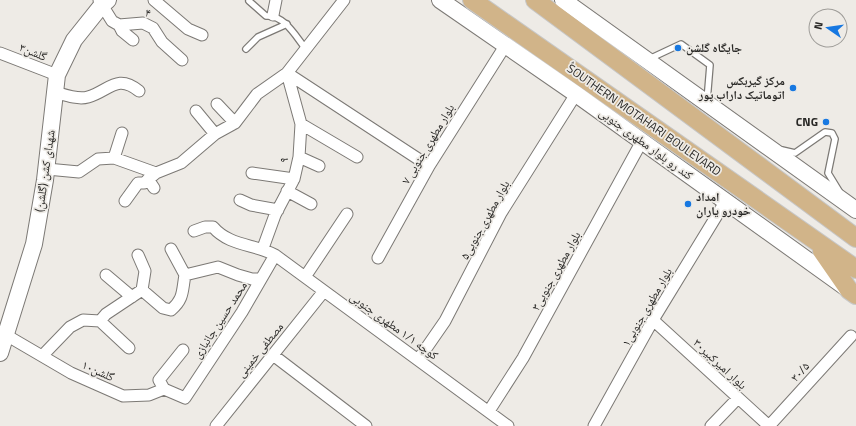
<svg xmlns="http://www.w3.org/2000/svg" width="856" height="426" font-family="'Titillium Web','Noto Naskh Arabic',sans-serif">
<rect width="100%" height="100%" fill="#eeebe6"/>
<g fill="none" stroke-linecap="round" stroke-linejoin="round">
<g stroke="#7c7975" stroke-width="8">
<path id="lane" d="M249,1L266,16C284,14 296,37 306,49
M246,49L258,37L287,24
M649,59L681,44L710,65L707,101
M782,150L795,153L825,132L832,133L835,139L828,173L839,191"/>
</g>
<g stroke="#7c7975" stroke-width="13">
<path id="street" d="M99,0L112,21L119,25L143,23L153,28L162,42L182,60
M154,0L188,29L202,35
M273,15L276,0
M119,25L122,31L133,40
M0,53L57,75
M287,73L429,166
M55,92C65,95 78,100 88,97C109,91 117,73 139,91
M217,104L235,123
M196,111L215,134
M301,124L357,157
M299,157L319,166
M114,158L122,133
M47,169L79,172L98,159L114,158L156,173
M252,173L294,179
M148,179L154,188
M287,191L311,204
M240,200L251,205L278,210
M125,201L138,183H144L156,173L181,163L215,134L235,123L257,94L287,73L344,0
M194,231L205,227H213C229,246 255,244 275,255L508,426
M263,248L275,215L294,179L299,157L301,124L287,73
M171,249L185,275
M138,255L145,271L142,290
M378,258L429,166L505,46
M106,275L132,297
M305,277L347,214
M653,320L769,426
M100,321L129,348
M6,335L71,373L123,396L149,395L164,389L185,398L242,312L275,255
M43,355L70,327L83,320L100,321L106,314L142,290L163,308L171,310C184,299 182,291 185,275L218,267L238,275L252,279H261
M273,355L366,426
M418,360L445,321L501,213L576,94
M164,389L159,380L183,350
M489,411L523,358L642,141
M216,426L324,291
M594,426L653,320L725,202
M711,426L738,398
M769,426L851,336"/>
</g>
<g stroke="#7c7975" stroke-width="18">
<path id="secondary" d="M440,0L576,94L845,287
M563,0L856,210
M0,353L34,244L45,180L57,75L74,40L102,5L108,0"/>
</g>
<g stroke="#c7c7c7" stroke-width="20">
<path id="primary" d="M472,0L856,269
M535,0L856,238
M822,251L849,290L856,295"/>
</g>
<use href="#lane" stroke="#fff" stroke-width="5.5"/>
<use href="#street" stroke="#fff" stroke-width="11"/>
<use href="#secondary" stroke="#fff" stroke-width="16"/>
<use href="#primary" stroke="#d1b489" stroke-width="18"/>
</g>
<g fill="#1778e1" stroke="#eeebe6" stroke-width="1.5">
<circle cx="678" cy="48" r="4"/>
<circle cx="793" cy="88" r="4"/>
<circle cx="826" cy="122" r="4"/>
<circle cx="688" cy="204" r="4"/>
</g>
<g text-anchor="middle" stroke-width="3.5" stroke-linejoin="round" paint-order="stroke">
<g font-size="12" fill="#292826" stroke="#eeebe6">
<text transform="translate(148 13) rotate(16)" y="4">۴</text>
<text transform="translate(33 52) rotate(22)" y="4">گلشن۳</text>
<text transform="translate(644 120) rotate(35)" y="4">ُSOUTHERN MOTAHARI BOULEVARD</text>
<text transform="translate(428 144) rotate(-59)" y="4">۷ بلوار مطهری جنوبی</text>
<text transform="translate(646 144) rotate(36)" y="4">کند رو بلوار مطهری جنوبی</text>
<text transform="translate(284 160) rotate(-78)" y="4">۹</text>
<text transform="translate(45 171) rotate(-82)" y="4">شهدای کشن (گلشن)</text>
<text transform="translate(485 220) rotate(-61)" y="4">۵بلوار مطهری جنوبی</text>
<text transform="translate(556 271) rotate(-61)" y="4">بلوار مطهری جنوبی۳</text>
<text transform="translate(647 307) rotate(-60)" y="4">۱بلوار مطهری جنوبی</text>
<text transform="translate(220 320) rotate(-57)" y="4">محمد حسین جانبازی</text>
<text transform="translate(394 326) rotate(36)" y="4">کوچه ۱/۱ مطهری جنوبی</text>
<text transform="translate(260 350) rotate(-51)" y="4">مصطفی خمینی</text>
<text transform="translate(720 364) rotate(43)" y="4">بلوار امیرکبیر۳۰</text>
<text transform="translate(98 371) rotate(24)" y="4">گلشن۱۰</text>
<text transform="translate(800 372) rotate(-48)" y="4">۳۰/۵</text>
</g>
<g font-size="12" font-weight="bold" fill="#292826" stroke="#eeebe6" text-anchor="start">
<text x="686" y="52">جایگاه گلشن</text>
<text x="785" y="85" text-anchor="end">مرکز گیربکس<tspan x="785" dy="14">اتوماتیک داراب پور</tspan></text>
<text x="818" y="126" text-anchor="end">CNG</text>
<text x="696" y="201">امداد<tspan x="696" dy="14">خودرو یاران</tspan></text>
</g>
</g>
<g transform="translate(828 28) rotate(283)"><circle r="19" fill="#eeebe6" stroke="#9f9d99"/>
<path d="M0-3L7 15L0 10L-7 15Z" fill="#1778e1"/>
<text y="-6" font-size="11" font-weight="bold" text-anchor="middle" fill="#292826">N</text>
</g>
</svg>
